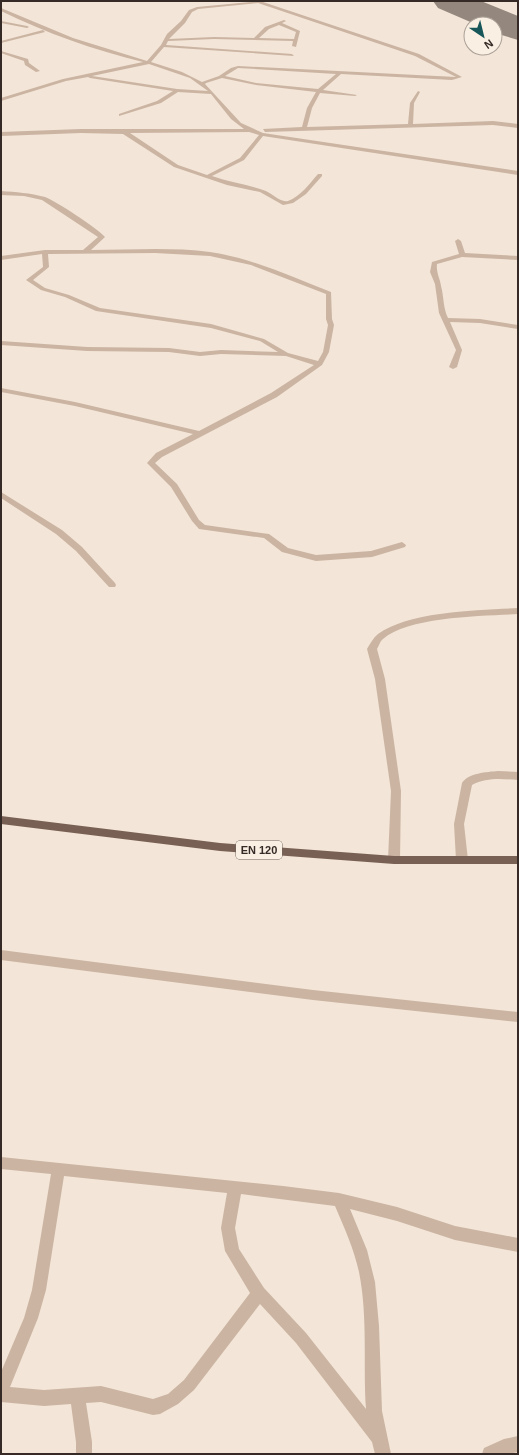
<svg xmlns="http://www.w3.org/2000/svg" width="519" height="1455" font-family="Arial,sans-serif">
<rect width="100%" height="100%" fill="#f3e5d7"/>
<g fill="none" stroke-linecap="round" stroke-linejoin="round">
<path fill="#94887e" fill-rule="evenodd" d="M433,1H481L518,16V40L495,33V24H475L438,8Z"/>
<path fill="#cbb4a2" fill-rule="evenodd" d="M260,1L419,54L462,77L452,80L341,74L323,90L357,95L355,96L320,93L312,108L307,127L408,124L410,103L418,91L420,92L414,103L413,124L493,121L518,124V128L493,125L265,132L263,129L302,127L307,108L316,92L256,85L222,78L206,83L205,84L241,123L263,133L518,171V175L263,136L244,160L212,176C229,182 246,184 263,190C271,192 280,203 288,201C300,197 310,183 318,174H322V176L306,194L293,203L283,205L260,192L227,185L174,167L123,134L81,133L1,136V132L81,129H244L231,119L211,94L178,92L161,103L119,116V114L157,101L173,91L90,78L88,77L66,81L1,101V98L63,79L143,62C94,50 46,33 1,11V8L73,38L147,61L161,45L167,34L181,21L189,10L197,7ZM258,3L415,56L456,77L238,66L231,68L219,76L202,82L182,72L151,62L164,47L294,56L292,54L166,45L168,41L214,39L293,41L292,46L296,47L300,31L282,23L286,21L284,20L265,27L254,38L214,37L169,39L185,23L192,12L198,9ZM279,25L296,32L294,39L259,38L269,29ZM149,64L190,78L208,91L177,89L92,76ZM238,68L336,74L318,89L256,83L225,76ZM249,132L259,135L240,158L207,175L178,165L130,133Z
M1,21L27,26L29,27L27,28L1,23Z
M43,30L45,32L1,43V41Z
M1,51L28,59L29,63L40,71L36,72L25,65L24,61L1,53Z
M1,191C16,192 30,193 45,197C56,201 97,228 105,237L91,250C130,250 171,247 210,252C252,258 292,277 331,292L332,319L334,325L329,352L322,365L277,397L162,457L155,463L177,484L199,520L205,525L269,534L288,548L316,555L371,551L402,542L406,545L405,547L372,557L316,561L282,552L264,538L199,529L192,521L171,487L147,463L156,453L193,434L75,406L1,392V388L75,402L199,431L271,393L314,365L286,356L221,354L200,356L169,352L87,351L1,345V341L87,347L169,348L200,352L221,350L278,352L260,341L211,328L96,311L65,297L41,290L26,280L43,267L42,254L1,260V256L45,250H83L98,237L42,200L24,196L1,195ZM155,253L210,256L251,265L326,294V319L328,325L323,352L318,361L288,353L264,339L211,324L100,308L69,295L45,288L33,280L49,267L48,254Z
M458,239L461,241L465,253L518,256V260L462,257L437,264C436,273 440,278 441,286C444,297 443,308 448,318L480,319L518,325V329L480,323L450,322L462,350L457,367L453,369L449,367L456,350L439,313L435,284L430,272L432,262L459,254L455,241Z
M1,492L62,530L82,547L115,583L116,585L115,587H109L76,551L56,534L1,498Z
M518,608V614C484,616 409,616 383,639C380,641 379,646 377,649L385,679L401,791L400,860L398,863H390L388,860L391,791L375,679L367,649C370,644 373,638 378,634C409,611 480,610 518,608Z
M498,771L518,772V780C502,779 487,777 472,785L464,824L468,860L466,863H458L456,860L454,824L462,783C468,773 487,772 498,771Z
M1,950L313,990L518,1012V1022L313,1000L1,960Z
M1,1157L283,1186L339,1193L397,1207L455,1226L518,1238V1252L455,1240L397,1221L350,1209L367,1250L375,1282L379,1326L382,1411L391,1454H375L372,1442L296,1343L260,1304L194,1390L178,1404L160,1414L153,1415L101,1402L86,1403L92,1442V1454H76V1442L71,1404L44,1406L1,1402V1372L24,1318L32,1290L51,1174L1,1169ZM64,1176L227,1193L221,1228L225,1251L250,1293L184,1380L168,1394L153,1399L101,1386L44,1390L10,1387L38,1318L46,1290ZM241,1194L335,1206C344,1227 354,1249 359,1272C368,1317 363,1364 366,1409L306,1333L264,1288L239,1249L235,1228Z
M518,1436V1452L508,1454H482L484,1448L504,1439Z"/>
<path fill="#796055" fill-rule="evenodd" d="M1,816L220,843L394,856H518V864H394L220,851L1,824Z"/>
</g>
<g text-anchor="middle" stroke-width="4" stroke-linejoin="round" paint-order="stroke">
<rect fill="#faefe3" stroke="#70655e" stroke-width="1" x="236" y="841" width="46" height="18" rx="3"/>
<g font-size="11" font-weight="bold" fill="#352a25">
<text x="259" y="854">EN 120</text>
</g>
</g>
<rect width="519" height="1455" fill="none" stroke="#352a25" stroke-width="4"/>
<g transform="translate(483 36) rotate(145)"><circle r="19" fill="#faefe3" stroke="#aba097"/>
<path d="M0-3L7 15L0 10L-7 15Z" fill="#185759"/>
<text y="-6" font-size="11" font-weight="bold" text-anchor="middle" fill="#352a25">N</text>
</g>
</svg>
